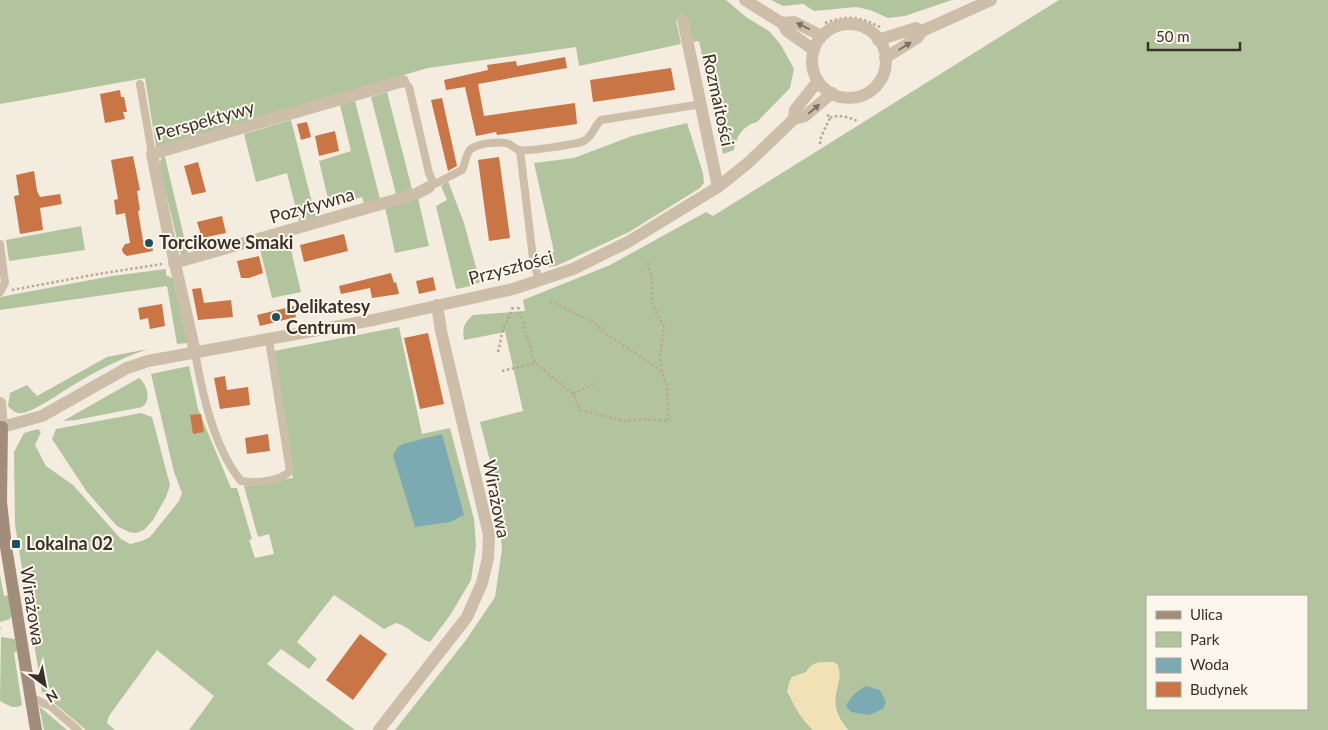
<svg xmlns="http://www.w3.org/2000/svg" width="1328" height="730" font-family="Lato,sans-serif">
<rect width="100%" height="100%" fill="#f4ecde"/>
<path fill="#b2c49d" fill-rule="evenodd" d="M0,0H726L746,17L769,31L781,45L794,69L790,88L757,122C743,125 736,137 734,150L723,154L699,41L692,42L687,18L676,20L681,44L579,66L576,47L428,68L156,147L145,78L0,104Z
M771,0H952L905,16L888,18L870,10L856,7L814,11L803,4L783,6Z
M1059,0H1328V730H848C825,702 841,695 838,665L833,662L816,663L806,672L792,677L787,691L799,713L813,730H395L466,640L495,597L502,549L495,480L480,422L523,411L505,332L464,340C462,328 464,323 473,315L525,311L523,300L610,265L706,212L713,216ZM1147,596H1307V709H1147Z
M387,92L412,189L396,194L371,97Z
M355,101L380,199L364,203L362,197L330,207L319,161L351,151L340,105Z
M291,120L316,218L299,221L287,173L256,182L244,134Z
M687,123L703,173L704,183L700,188L629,232L556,266L548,267L544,263L543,256L554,252L534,163L574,158L632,136Z
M162,157H165L188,254L181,256L159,164Z
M448,181L464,223L480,282L471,286L456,289L436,206L447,200L441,186Z
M418,198L429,246L395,253L385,207Z
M81,226L85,250L9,261L6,240Z
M288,237L301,292L272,298L259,245Z
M166,269V275L174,279L188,343L177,344L167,286L0,310V297L112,276Z
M399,327L422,434L450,428L474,519L476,546L471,580L451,614L430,642C417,638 409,626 396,623L384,629L334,595L297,642L317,659L309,669L281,649L267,664L355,730H189L214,696L157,650L109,716L107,723L115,730H86L42,693L15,525L14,452L24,433L38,429L41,432L35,445L46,466L73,485L121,539L130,544L142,541L150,537L179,501L182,493L174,472L151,374L189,366L198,409L231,488H237L252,539L249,540L255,558L274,554L269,534L258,537L244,486L293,478L287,445L274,351Z
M148,349C124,357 102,368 80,381C66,389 36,411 22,413C16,414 12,410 8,406L10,393L27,385L37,396L107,357Z
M139,378C147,384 152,400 142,407L76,420L63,421Z
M141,413L152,417L170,485L166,497L153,520L144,530L136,533L129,532L117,526L87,492L52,439L56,429Z
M0,574L4,596L8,595L11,615L10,619L0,622Z
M1,637L15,639L17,651L14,653L22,705C14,710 8,705 0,701Z
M39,706L67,730H44Z"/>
<path fill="#f0e2b4" d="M833,662C848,671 833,691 835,706C836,715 842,723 848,730H813C804,722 779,690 792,678C795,675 802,675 806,672C812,661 821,662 833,662Z"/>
<path fill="#7caab2" d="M442,434L464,515L450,522L415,527L393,455L398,447L403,444Z
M866,686L880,690L886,702L883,709L869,715L851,712L846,706C850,697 857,691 866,686Z"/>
<path fill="#ca7546" d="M565,57L567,68L478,84L484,116L575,103L577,124L497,135L496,132L476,136L465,87L446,90L444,80L488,70L487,65L516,61L517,66Z
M671,68L675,90L593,102L590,80Z
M120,90L121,97H124L127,112H123L125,119L105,123L100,94Z
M442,98L457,166L448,171L431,100Z
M307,122L311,137L301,140L297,124Z
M335,131L339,151L319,156L315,136Z
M133,156L140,190L137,191L140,210L138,211L143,241L151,239L153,251L127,256L123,253L122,249L125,244L130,243L125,213L116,215L114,200L118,199L111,160Z
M499,157L510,238L489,241L478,160Z
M198,162L206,192L192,195L184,166Z
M34,171L37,191L40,197L60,194L62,204L40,208L43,230L20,234L14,196L19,195L16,175Z
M222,216L226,233L202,238L197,222Z
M344,234L348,251L304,262L300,245Z
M259,256L263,273L249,278H241L237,261Z
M391,273L394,283L396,282L399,294L372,298L370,288L341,294L339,286Z
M433,277L436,290L419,294L416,281Z
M201,288L204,303L231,300L233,317L198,320L192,289Z
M162,304L165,326L150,329L148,318L140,320L138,308Z
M294,306L296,317L260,326L257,315Z
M428,333L444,404L420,409L404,338Z
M225,376L227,390L248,387L250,405L220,409L214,378Z
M201,414L204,432L193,434L190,415Z
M268,434L270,451L247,454L245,438Z
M360,634L387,654L353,700L326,680Z"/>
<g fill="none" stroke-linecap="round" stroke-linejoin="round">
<path stroke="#b9a893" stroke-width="2.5" stroke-dasharray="2.5 2.5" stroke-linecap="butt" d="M825,23C848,15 858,16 880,27
M830,118C837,114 850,117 857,121
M820,144L821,137L830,118L827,114
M12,290L98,274L162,264
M550,301L596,324L606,334L662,371
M518,307L535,363L573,394L580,410L625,421L643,419L668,421L667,387L662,371L660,357L664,327L652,303V279L647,260
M498,352L502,333L513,307
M502,371L535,363
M573,394L596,383
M0,629V628"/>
<path stroke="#cdbea9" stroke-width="8" d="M403,81L409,87L429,173L434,184
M140,84L152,154
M520,150L533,258L539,281
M429,187L462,170C466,163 465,154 471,149C479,143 500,141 509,144C512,145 515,149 519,150C526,152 577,144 584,141C593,136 594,126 601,120L702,104
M0,244L5,283L0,292
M195,352C202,393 214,448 241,481C255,483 280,482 290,471L269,340
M30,697L50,706L78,730"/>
<path stroke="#cdbea9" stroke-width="12" d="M745,0L782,23L787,31L814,50
M683,20L718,187
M782,23L794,22L822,36
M812 61a37 37 0 1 1 74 0a37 37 0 1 1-74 0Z
M878,40L916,28L922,31
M885,58L917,38L922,31L991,0
M794,119L795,110L818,81
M174,263L416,194L429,187
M195,352L167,228L152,154L403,81
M0,403L2,427L42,416L127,368L148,361L373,320L513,289L573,269L628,242L718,187L748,163L794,119L805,116L832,93
M379,730L467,617L482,583L488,558L489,535L441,331L437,305"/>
<path stroke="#a18d7a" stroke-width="12" d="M0,428L2,427L1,502L6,547L36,730"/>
</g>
<defs><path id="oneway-solid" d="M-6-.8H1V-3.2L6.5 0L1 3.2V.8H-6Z" transform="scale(1.25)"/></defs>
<g fill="#7c7063">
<use href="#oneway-solid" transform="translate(803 26) rotate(-154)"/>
<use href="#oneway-solid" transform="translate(905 46) rotate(-32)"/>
<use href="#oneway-solid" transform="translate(814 109) rotate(-40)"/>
</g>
<g fill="#1d515d" stroke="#fbf6eb" stroke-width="2">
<circle cx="149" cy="243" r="5"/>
<circle cx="276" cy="317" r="5"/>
<rect x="11" y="539" width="10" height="10" rx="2.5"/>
</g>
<g text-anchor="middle" stroke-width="4" stroke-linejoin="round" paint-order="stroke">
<g font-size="18" fill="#3a3029" stroke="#fbf6eb">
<text transform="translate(718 100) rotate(78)" y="6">Rozmaitości</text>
<text transform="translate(205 121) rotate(-16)" y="6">Perspektywy</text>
<text transform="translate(312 206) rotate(-16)" y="6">Pozytywna</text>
<text transform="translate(511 268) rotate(-15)" y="6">Przyszłości</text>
<text transform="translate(496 499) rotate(79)" y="6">Wirażowa</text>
<text transform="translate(32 606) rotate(81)" y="6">Wirażowa</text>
</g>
<g font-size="18" font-weight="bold" fill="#3a3029" stroke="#fbf6eb" text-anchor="start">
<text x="159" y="249">Torcikowe Smaki</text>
<text x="286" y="313">Delikatesy<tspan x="286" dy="21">Centrum</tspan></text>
<text x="26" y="550">Lokalna 02</text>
</g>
</g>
<rect x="1146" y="595" width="162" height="115" fill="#fbf6eb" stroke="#aea79d"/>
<rect x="1156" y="611" width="25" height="8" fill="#a18d7a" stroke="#aea79d"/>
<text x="1190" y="620" font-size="15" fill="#3a3029">Ulica</text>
<rect x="1156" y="632" width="25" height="15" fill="#b2c49d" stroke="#aea79d"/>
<text x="1190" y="645" font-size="15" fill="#3a3029">Park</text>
<rect x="1156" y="658" width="25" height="15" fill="#7caab2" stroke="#aea79d"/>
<text x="1190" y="670" font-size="15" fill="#3a3029">Woda</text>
<rect x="1156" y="682" width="25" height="15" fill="#ca7546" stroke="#aea79d"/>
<text x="1190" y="695" font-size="15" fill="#3a3029">Budynek</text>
<g transform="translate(45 685) rotate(148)" stroke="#fbf6eb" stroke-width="4" paint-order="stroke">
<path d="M0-4L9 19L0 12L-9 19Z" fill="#3a3029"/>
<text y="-8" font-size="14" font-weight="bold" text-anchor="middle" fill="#3a3029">N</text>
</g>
<path d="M1148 42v8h92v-8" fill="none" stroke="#3a3029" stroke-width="2.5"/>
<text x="1156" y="42" font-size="15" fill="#3a3029" stroke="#fbf6eb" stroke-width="4" paint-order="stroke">50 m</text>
</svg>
